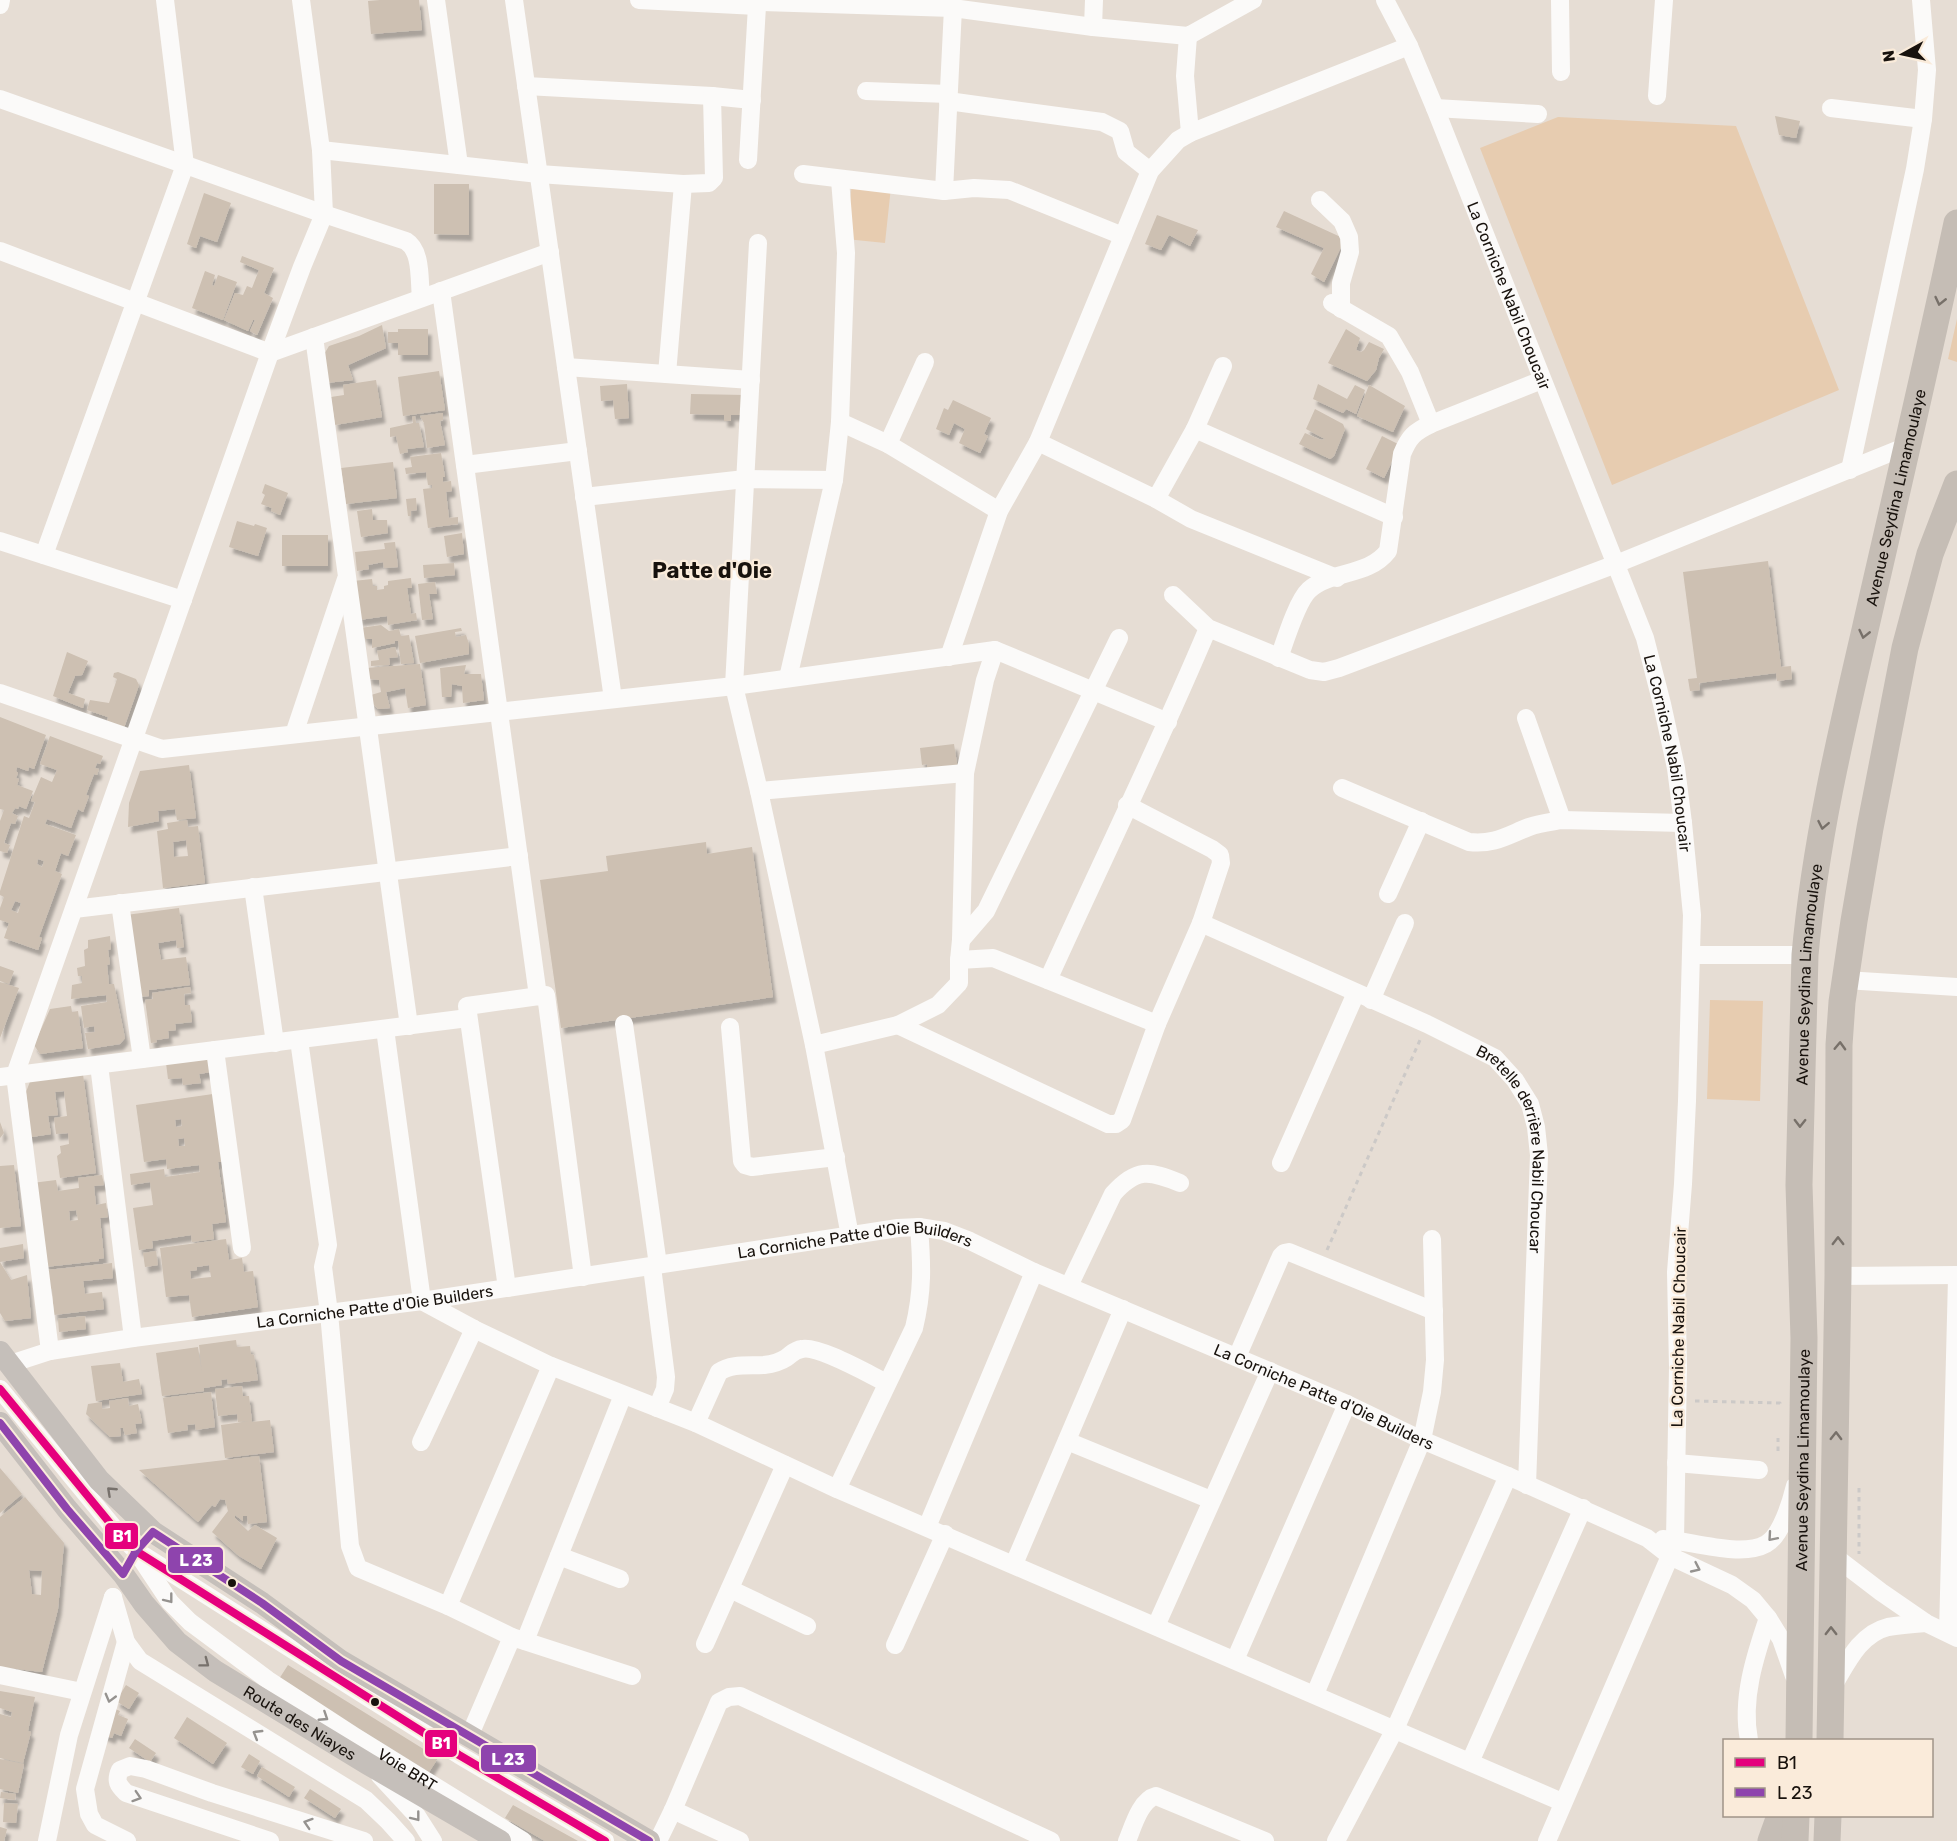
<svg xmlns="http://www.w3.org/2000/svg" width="1957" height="1841" font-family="Rubik,sans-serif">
<defs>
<filter id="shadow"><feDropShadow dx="3.5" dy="6" stdDeviation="1.5" flood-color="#0004"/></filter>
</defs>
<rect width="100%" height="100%" fill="#e6ddd4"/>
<path fill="#e7ccb0" d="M1558,117L1736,126L1839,390L1612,485L1480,148Z
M852,183L891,187L885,243L846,239Z
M1957,319V362L1948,359Z
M1710,1000L1763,1001L1760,1101L1707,1099Z"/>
<path fill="#cdc0b2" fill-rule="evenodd" filter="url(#shadow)" d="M380,0H419L422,30L371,34L368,1Z
M1775,116L1800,121L1796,138L1779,135Z
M434,184H469V235L434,234Z
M204,193L231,203L217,242L200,236L196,248L187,244Z
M1284,211L1345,239L1324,282L1311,274L1324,248L1276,227Z
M1157,215L1198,230L1190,246L1169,235L1161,250L1145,244Z
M242,256L274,268L264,293L273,298L257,335L250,331L255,320H253L248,331L224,320L235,293L243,295L247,286L252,288L259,270L240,262Z
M205,271L215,275L212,285L214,286L218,275L237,282L223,320L192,308Z
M382,325L386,348L348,365L353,380L326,383L323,356L329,346L359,336Z
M398,329H428V355H398V343H388V332H398Z
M1346,329L1360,338L1356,350L1361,352L1364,350L1369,342L1384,349L1379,358L1376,370L1367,381L1328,363Z
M439,371L445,410L403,416L398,377Z
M376,380L382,417L335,425L331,397L344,395L343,385Z
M627,384L629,418L615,419L613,400L601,401L600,386Z
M1318,384L1347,399L1355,385L1365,390L1356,414L1346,409L1343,413L1313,399Z
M1369,385L1405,406L1393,432L1357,416Z
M691,394L746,395V415H731V421H724V415L690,414Z
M953,400L991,418L984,434L988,436L980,453L959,443L965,429L954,423L949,435L936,429L944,408L948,410Z
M1315,409L1343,424L1345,429L1334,456L1330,459L1299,444L1305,433L1321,440L1325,439L1306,429Z
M443,413V420L440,421L445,445L427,448L424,423L420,416Z
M415,416L416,423H419L424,447L407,449L408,452L400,454L396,436L390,437V428L413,423L412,417Z
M1382,436L1400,445L1384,478L1366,469Z
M441,453L445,477H443V482L451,481L452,491L446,492L449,518L458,517V524L428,528L423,489L432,488V485H428L426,472L406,474L405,468L412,467L410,457Z
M393,462L397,498L346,504L341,468Z
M265,484L288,493L280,515L271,511L272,508L261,504L265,495L262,493Z
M416,498L417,510L411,511V516H408L406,499Z
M372,509L373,520H387L388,533L361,537L357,511Z
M237,521L254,526L255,524L267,528L258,556L229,547Z
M462,533L464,554L447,557L444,536Z
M282,535H328V566H282Z
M395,542L398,567L384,568L383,562L368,565L369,569L357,571L355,552L385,549L384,543Z
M1768,561L1781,667L1791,666L1792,679L1777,681L1776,673L1699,683L1700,690L1690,691L1688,679L1697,678L1683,572Z
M454,563L455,575L424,578L423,565Z
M411,578L412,588H407L411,614L416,613L417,620L388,625L387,616L359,620L353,581L372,579L373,586H377V590L384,589V586L388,585V581Z
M435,582L437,594H429L433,619L422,620L418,584Z
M381,625L389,631L399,629L401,636L409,635L414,663L401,664L398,641H395V636V643L372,648V639H365L360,628Z
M461,628L462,631L455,632L456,637L466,635L469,644V654L420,663L415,636Z
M395,647L398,657L389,658L390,665L371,666V661L379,660L377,651Z
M67,652L88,661L82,675L75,676L68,693L85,699L83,708L53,696Z
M420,664L426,705L408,708L405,688L386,692L390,708L378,709L371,702V695L381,692L379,680L369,679L366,668Z
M466,665L464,674H481L484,700L463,703L462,686L452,684L451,697H442L440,668Z
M118,672L136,679L139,685L124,728L107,722L108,717L87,710L90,700L109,703L117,679L113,677L114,673Z
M0,717L46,735L34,769L29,767L28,771L17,767L16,771L18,773L16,778L19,779L17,785L33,791L26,809L19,806L18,809L15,808L12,813L18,816L15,824L11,823L4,843L10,845L7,853L0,851V821L4,810L0,809Z
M50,736L103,756L100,764L97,763L95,768L99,769L97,775L94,774L86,795L89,796L83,812L78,809L71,828L47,819L45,824L76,835L68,856L61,853L55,871L62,874L39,937L42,938L38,950L4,938L9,923L0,920V908L4,897L0,895V891L24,816L29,818L35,802L31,801L41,777L52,782L57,770L40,764ZM38,859L44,861L42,867L37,864ZM15,901L21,903L18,913L11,910Z
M954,744L958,770L927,773V764L922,765L920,748Z
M189,765L196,818L177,820L175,809L158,811L159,821L128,827L129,803L140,771Z
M187,820L188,827L198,826L205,883L163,888L157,831L168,829L167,823ZM186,840L188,856L174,857L173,842Z
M706,842L707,854L752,847L773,997L561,1028L540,880L608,871L606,856Z
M179,908L184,947L177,948L176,940L158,943L161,960L186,957L190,985L149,990V996L137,997L126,915Z
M110,936L111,949L108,950L110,964L107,965L109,984H114L125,1038L120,1044L88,1049L85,1033L95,1032L94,1026L84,1028L81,1006L107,1002L106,995L71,999L72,985L82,983V976H78L77,968L85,966L84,950L88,948V940Z
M0,966L14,971L9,984L0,981Z
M0,982L19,988L0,1038Z
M190,987L191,993L184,994L185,1005H190L192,1022L175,1024L176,1030L168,1031L169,1038L156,1040L157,1042L151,1043L145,1000L153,999L152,993Z
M71,1006L72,1012L78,1011L83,1048L40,1054L34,1045L50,1009Z
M209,1057L211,1072L199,1074L201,1083L183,1085L182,1078L168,1079L166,1063Z
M83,1074L96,1173L60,1178L57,1156L61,1153L60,1146L69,1144L68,1133L56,1134L54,1118L67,1116L64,1091L55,1092L58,1115L48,1116L51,1134L25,1138L26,1117L29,1116L26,1092L31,1079Z
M213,1094L223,1162H218L226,1222L212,1224L214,1239L192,1242L191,1235L152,1241L153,1248L139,1250L133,1208L153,1205L150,1182L131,1185L130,1174L164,1169L165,1177L200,1172L199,1165L167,1169L166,1159L144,1162L136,1105ZM181,1119L182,1126L176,1127L175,1120ZM184,1138L185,1146H179L178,1139Z
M0,1122L4,1133L0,1138Z
M14,1165L21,1226L0,1228V1166Z
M102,1175L104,1185L94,1186L96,1205L106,1203L108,1217L100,1218L104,1258L99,1259V1261L45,1267L32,1183L56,1180L58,1191L79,1188L78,1178ZM76,1210L78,1220L70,1221L69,1211Z
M226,1239L229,1260L242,1258L244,1272L253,1271L258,1307L192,1317L189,1295L166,1297L160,1248ZM209,1265L211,1277L191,1279L190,1271L197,1270V1267Z
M23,1244L24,1258L0,1262L11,1280L27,1275L31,1318L5,1321L0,1313V1248Z
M156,1251L158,1265L145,1267L143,1253Z
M112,1263L113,1278L83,1281L85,1294L102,1292L104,1309L54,1315L52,1289H49L47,1270Z
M85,1316L86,1329L59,1332L58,1319Z
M236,1340L237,1347L250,1346L251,1354L254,1355L258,1380L228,1384L227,1379L221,1380L222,1385L204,1388V1391L162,1396L156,1353L198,1347L202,1373L199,1345Z
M120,1363L123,1382L139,1379L142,1394L96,1401L91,1366Z
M242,1386L243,1396H249L252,1422L270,1420L274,1452L225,1458L221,1425L250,1421L238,1422L237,1414L218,1416L215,1389Z
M211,1392L215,1427L196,1430L195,1424L187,1425L188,1430L168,1433L163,1398Z
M128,1398L129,1406L138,1404L142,1423L135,1424L137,1433L125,1435L123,1428H120L121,1436L110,1437L86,1414L88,1404L102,1402V1409L110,1408L109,1401Z
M259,1456L267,1522L248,1524L247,1516H243V1521L235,1515V1518L248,1531L255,1525L277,1538L261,1569L239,1556L212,1532L228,1511L225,1500L220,1499L215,1507L212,1505L198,1522L139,1470Z
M0,1468L22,1494L0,1513Z
M25,1497L64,1543L58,1609L42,1672L0,1667V1517ZM29,1570L42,1571L41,1595L32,1594Z
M288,1665L438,1758L429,1772L279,1679Z
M126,1685L139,1693L129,1709L116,1701Z
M0,1691L35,1697L28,1731L31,1732L23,1763L0,1758V1714L11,1717L12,1712L0,1708Z
M113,1708L120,1711L118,1715L128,1719L121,1736L114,1733L112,1738L102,1734Z
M187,1717L227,1743L213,1764L174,1738Z
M135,1739L156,1753L150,1762L129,1748Z
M249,1754L260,1761L253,1774L241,1767Z
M0,1759L24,1764L18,1793L0,1789Z
M262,1767L295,1787L289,1797L257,1776Z
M310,1789L341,1809L335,1818L304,1798Z
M1,1792L16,1794L15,1800L0,1798Z
M4,1803L18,1804L16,1823L3,1822Z
M513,1805L578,1841H545L505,1818Z
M0,1827L7,1829L4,1841H0Z"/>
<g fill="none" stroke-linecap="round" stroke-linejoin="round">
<path stroke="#ccc9c7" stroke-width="3" stroke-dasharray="4.5 4.5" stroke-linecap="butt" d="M1327,1250L1420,1040
M1695,1401L1780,1403V1405
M1778,1451V1438
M1859,1488V1554"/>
<g stroke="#fbfaf9" stroke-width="18">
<path d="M436,0L459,165"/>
<path d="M514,0L613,699"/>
<path d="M639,0L757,6"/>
<path id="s1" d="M1385,0L1409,46L1435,108L1645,638L1662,704L1676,768L1683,823L1692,915L1687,1101L1683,1184L1676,1272L1678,1367L1675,1540L1670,1556L1547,1841"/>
<path d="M1560,0L1561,72"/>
<path d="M759,2L953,8L1093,27L1188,36L1253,0"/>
<path d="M0,5L1,0"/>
<path d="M1093,27L1094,0"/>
<path d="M1188,36L1185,76L1190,133"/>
<path d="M526,86L712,96L752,100"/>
<path d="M866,91L948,94"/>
<path d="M1657,96L1664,0"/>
<path d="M0,99L324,214L406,241C422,251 419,280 421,298"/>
<path d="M948,101L1102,122L1120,131L1126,152L1150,171"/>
<path d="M1435,108L1538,114"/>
<path d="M1831,108L1923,119"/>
<path d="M321,150L539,174L683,184L709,183L714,178L712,96"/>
<path d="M748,160L757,6L760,0"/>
<path d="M803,174L944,191L974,188L1009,190L1123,236"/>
<path d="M944,191L953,8"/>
<path d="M1320,200L1342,221L1349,237L1350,252L1341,283V309"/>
<path d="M758,243L734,686L759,791L814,1045L850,1236"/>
<path d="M0,251L270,353L550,252"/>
<path d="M441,291L538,996"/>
<path d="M1332,303L1389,336L1410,372L1431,424"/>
<path d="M314,337L409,1026"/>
<path d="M566,367L751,380"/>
<path d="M667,374L683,184"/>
<path d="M840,422L888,444L999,511"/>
<path d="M1195,429L1394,517"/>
<path d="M1038,442L1156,499L1195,429L1223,366"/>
<path d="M888,444L925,362"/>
<path d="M465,465L578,451"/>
<path d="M1850,470L1915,169L1923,119L1927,70L1921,0"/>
<path d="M584,497L745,479L834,480"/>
<path d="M1156,499L1191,519L1337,578"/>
<path d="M0,541L183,600"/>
<path d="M44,555L185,165L165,0"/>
<path d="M1173,595L1208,628L1310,670L1324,672L1339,668L1616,564L1907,446"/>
<path d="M949,657L999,511L1038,442L1150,171L1178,140L1190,133L1409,46"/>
<path d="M1279,658C1285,641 1297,601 1309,590C1331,570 1368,577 1388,551L1402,454C1409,437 1414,432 1431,424L1542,380"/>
<path d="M788,678L834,480L840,422L846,253L840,180"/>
<path d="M0,693L162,749L734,686L995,650L1168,722"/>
<path d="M1526,718L1562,820"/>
<path d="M294,734L346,579"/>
<path d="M1342,788L1469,842C1494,845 1508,835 1529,827C1540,823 1551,822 1562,820L1683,823"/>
<path d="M759,791L965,773"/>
<path d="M253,887L275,1043"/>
<path d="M1388,894L1421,821"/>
<path d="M120,903L142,1059"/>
<path d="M74,909L519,856"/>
<path id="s2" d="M1201,923L1427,1024L1495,1058L1515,1080L1530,1104L1536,1127L1539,1155L1527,1485"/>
<path d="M961,940L986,911L1119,638"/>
<path d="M1691,955H1805"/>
<path d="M959,960L993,958L1157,1024"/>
<path d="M1048,980C1101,863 1158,747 1208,628"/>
<path d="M1845,980L1957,987"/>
<path d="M1371,1000L1405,923"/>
<path d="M624,1024L658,1265"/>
<path d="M898,1025L1108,1124H1116L1122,1120L1157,1024L1201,923L1221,863L1220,855L1212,849L1127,805"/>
<path d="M730,1027L742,1161L745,1165L752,1167L836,1157"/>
<path d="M385,1029L422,1301L474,1329L551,1366L696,1423L837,1489L1562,1802"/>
<path d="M299,1040L328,1245L323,1267L329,1313L350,1546L358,1568L448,1606L512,1637"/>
<path d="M814,1045L898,1025L938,1005L959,983V960L961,940L965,773L985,680L995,650"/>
<path d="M215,1050L242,1248"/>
<path d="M99,1065L133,1338"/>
<path d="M0,1077L468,1018"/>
<path d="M1281,1163L1356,993"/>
<path d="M652,1267L666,1377L665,1389L657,1408"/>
<path d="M1838,1276L1957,1275"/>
<path d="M1069,1286L1113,1194C1136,1168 1149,1170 1180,1183"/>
<path d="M507,1288L467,1006L546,995L583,1277"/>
<path d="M50,1351L15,1075L270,353L302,267L324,214L321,150L301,0"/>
<path d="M1237,1357L1281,1256L1284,1253L1289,1252L1434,1311"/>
<path id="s3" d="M10,1364L50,1351L133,1338L422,1301L898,1228L919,1227L944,1231L970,1241L1034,1272L1347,1404L1422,1440L1508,1476L1647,1538L1670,1556L1732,1585L1753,1600L1768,1618L1781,1639L1794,1676"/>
<path id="s4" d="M0,1389L114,1528L136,1551L170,1602L190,1622L268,1680L354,1736L523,1841"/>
<path d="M696,1423L719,1372C732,1363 749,1366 764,1365C772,1364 780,1362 786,1358C792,1354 794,1350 802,1349C818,1345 870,1375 887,1383"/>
<path d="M1067,1441L1211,1500"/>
<path d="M421,1442L474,1329"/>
<path d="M1676,1463L1759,1470"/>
<path d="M837,1489L914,1328C923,1291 922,1265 919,1227"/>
<path d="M927,1527L1034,1272"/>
<path d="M1663,1539C1691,1541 1741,1558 1766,1544C1781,1536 1791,1502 1795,1486"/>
<path d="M143,1555L459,1755L605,1841"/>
<path d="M559,1556L620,1579"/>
<path d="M1834,1556L1881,1592L1926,1623L1957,1638"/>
<path d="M1014,1564L1123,1309"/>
<path d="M730,1589L807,1626"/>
<path d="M113,1597L126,1642L140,1661L366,1800L388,1821L406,1841"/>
<path d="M448,1606L551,1366"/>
<path d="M1156,1626L1270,1371"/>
<path d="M1948,1633L1957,1278"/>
<path d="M525,1641L623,1395"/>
<path d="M126,1642L85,1789L89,1814L95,1825L127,1841"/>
<path d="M705,1644L785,1465"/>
<path d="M895,1645L945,1534"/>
<path d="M1235,1660L1347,1404"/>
<path d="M0,1675L82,1692"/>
<path d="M1832,1688C1846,1665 1859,1634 1888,1627C1900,1625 1913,1624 1926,1623"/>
<path d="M1315,1694L1422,1440L1432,1392L1435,1360L1432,1239"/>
<path d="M469,1737L512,1637L632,1676"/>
<path d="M1749,1740C1741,1699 1755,1656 1768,1618"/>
<path d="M1470,1762L1583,1508"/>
<path d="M380,1776L417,1816L433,1841"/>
<path d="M673,1810L740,1841"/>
<path d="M47,1841L69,1735L113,1597"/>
<path d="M270,1841L126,1793C118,1785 115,1781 120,1770L130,1766L146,1769L212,1793L364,1841"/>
<path d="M658,1841L673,1810L719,1702L729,1697L740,1696L1051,1841"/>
<path d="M1127,1841C1133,1827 1140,1800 1156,1796L1265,1841"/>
<path d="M1336,1841L1395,1729L1508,1476"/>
</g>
<g stroke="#c5bfba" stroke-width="22">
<path d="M0,1352L99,1480L153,1532L262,1603L341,1661L649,1841"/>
<path id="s5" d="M0,1423L67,1509L123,1574L144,1604L177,1642L215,1671L368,1764L500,1841"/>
</g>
<g stroke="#c5bdb5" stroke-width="27">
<path id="s6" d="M1799,1740L1804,1338L1799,1185L1805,955C1815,844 1840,737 1865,630C1896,494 1928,359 1957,223"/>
<path d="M1830,1740L1838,1276L1839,1045L1842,1002L1854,921L1870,828L1905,648L1930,554L1957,484"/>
<path d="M1771,1841L1780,1816"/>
<path d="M1795,1841L1796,1816"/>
<path d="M1827,1841L1828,1816"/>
</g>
<g stroke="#faebda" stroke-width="12">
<path id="bus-1" d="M0,1389L114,1528L136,1551L459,1755L605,1841"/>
</g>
<g stroke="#faebda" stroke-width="12">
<path id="bus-2" d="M0,1423L67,1509L123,1574L136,1551L153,1532L262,1603L341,1661L649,1841"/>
</g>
<use href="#bus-1" stroke="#e5007d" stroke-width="8"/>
<use href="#bus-2" stroke="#8e44ad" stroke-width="8"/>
</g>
<defs><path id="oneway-chevron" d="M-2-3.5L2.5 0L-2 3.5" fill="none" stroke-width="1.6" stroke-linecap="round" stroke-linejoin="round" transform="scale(1.5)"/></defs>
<g stroke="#777069">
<use href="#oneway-chevron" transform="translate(1940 301) rotate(103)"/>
<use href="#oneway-chevron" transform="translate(1864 634) rotate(103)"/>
<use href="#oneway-chevron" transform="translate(1823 825) rotate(101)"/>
<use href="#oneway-chevron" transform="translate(1840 1046) rotate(-88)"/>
<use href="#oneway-chevron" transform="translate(1800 1123) rotate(91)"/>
<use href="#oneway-chevron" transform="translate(1838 1241) rotate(-90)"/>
<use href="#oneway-chevron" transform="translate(1836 1436) rotate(-89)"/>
<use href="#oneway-chevron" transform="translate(1831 1631) rotate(-90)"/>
</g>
<g stroke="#77716c">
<use href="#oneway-chevron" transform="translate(111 1491) rotate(-137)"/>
<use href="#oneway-chevron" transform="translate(205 1663) rotate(37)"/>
</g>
<g stroke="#95928f">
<use href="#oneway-chevron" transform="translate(1772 1537) rotate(131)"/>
<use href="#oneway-chevron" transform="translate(1696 1568) rotate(25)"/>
<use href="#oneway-chevron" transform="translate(169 1599) rotate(52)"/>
<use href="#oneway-chevron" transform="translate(110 1698) rotate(105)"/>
<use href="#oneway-chevron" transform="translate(324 1717) rotate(33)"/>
<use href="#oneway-chevron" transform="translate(257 1734) rotate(-149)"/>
<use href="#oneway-chevron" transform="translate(137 1797) rotate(18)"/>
<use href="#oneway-chevron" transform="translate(416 1817) rotate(52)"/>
<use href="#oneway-chevron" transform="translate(308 1823) rotate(-162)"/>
</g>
<g fill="#18120d" stroke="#faebda" stroke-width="2">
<circle cx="232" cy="1583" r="5"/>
<circle cx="375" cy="1702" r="5"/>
</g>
<g text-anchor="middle" stroke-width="4.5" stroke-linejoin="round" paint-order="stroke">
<g font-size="16" fill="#18120d" stroke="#faebda">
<text dy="6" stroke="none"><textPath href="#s1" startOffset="321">La Corniche Nabil Choucair</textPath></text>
<text dy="6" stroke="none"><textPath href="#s6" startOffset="1252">Avenue Seydina Limamoulaye</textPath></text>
<text dy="6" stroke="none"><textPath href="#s1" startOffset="807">La Corniche Nabil Choucair</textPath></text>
<text dy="6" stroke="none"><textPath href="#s6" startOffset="766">Avenue Seydina Limamoulaye</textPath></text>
<text dy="6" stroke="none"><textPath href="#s2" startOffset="418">Bretelle derrière Nabil Choucar</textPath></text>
<text dy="6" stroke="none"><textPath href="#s3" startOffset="856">La Corniche Patte d'Oie Builders</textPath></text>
<text dy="6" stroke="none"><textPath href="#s3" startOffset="370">La Corniche Patte d'Oie Builders</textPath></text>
<text transform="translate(1678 1327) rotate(-89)" y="6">La Corniche Nabil Choucair</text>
<text dy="6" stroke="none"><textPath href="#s3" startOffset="1360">La Corniche Patte d'Oie Builders</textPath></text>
<text dy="6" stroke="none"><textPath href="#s6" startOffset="280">Avenue Seydina Limamoulaye</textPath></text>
<text dy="6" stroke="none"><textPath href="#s5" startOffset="429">Route des Niayes</textPath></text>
<text dy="6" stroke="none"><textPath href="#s4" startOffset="564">Voie BRT</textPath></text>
</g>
<g font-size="22" font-weight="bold" fill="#18120d" stroke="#faebda">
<text x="712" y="578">Patte d'Oie</text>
</g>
</g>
<g stroke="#faebda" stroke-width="2">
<rect x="104" y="1522" width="35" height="28" rx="6" fill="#e5007d"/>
<rect x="167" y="1546" width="57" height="28" rx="6" fill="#8e44ad"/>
<rect x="424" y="1729" width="34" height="29" rx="6" fill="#e5007d"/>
<rect x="480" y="1744" width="57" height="29" rx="6" fill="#8e44ad"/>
</g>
<g font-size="16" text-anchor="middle" font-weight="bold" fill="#fff">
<text x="122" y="1542">B1</text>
<text x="196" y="1566">L 23</text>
<text x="441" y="1749">B1</text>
<text x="508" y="1765">L 23</text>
</g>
<rect x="1723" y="1739" width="210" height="78" fill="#faebda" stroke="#a09488" stroke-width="1.5"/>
<rect x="1735" y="1758" width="30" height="9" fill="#e5007d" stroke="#a09488" stroke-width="1.5"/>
<text x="1777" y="1769" font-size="18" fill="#18120d">B1</text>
<rect x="1735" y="1788" width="30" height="9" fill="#8e44ad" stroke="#a09488" stroke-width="1.5"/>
<text x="1777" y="1799" font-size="18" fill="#18120d">L 23</text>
<g transform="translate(1903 54) rotate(262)" stroke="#faebda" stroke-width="4.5" paint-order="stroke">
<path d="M0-4.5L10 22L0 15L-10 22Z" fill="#18120d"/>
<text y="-9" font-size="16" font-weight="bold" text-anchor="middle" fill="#18120d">N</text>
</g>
</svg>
